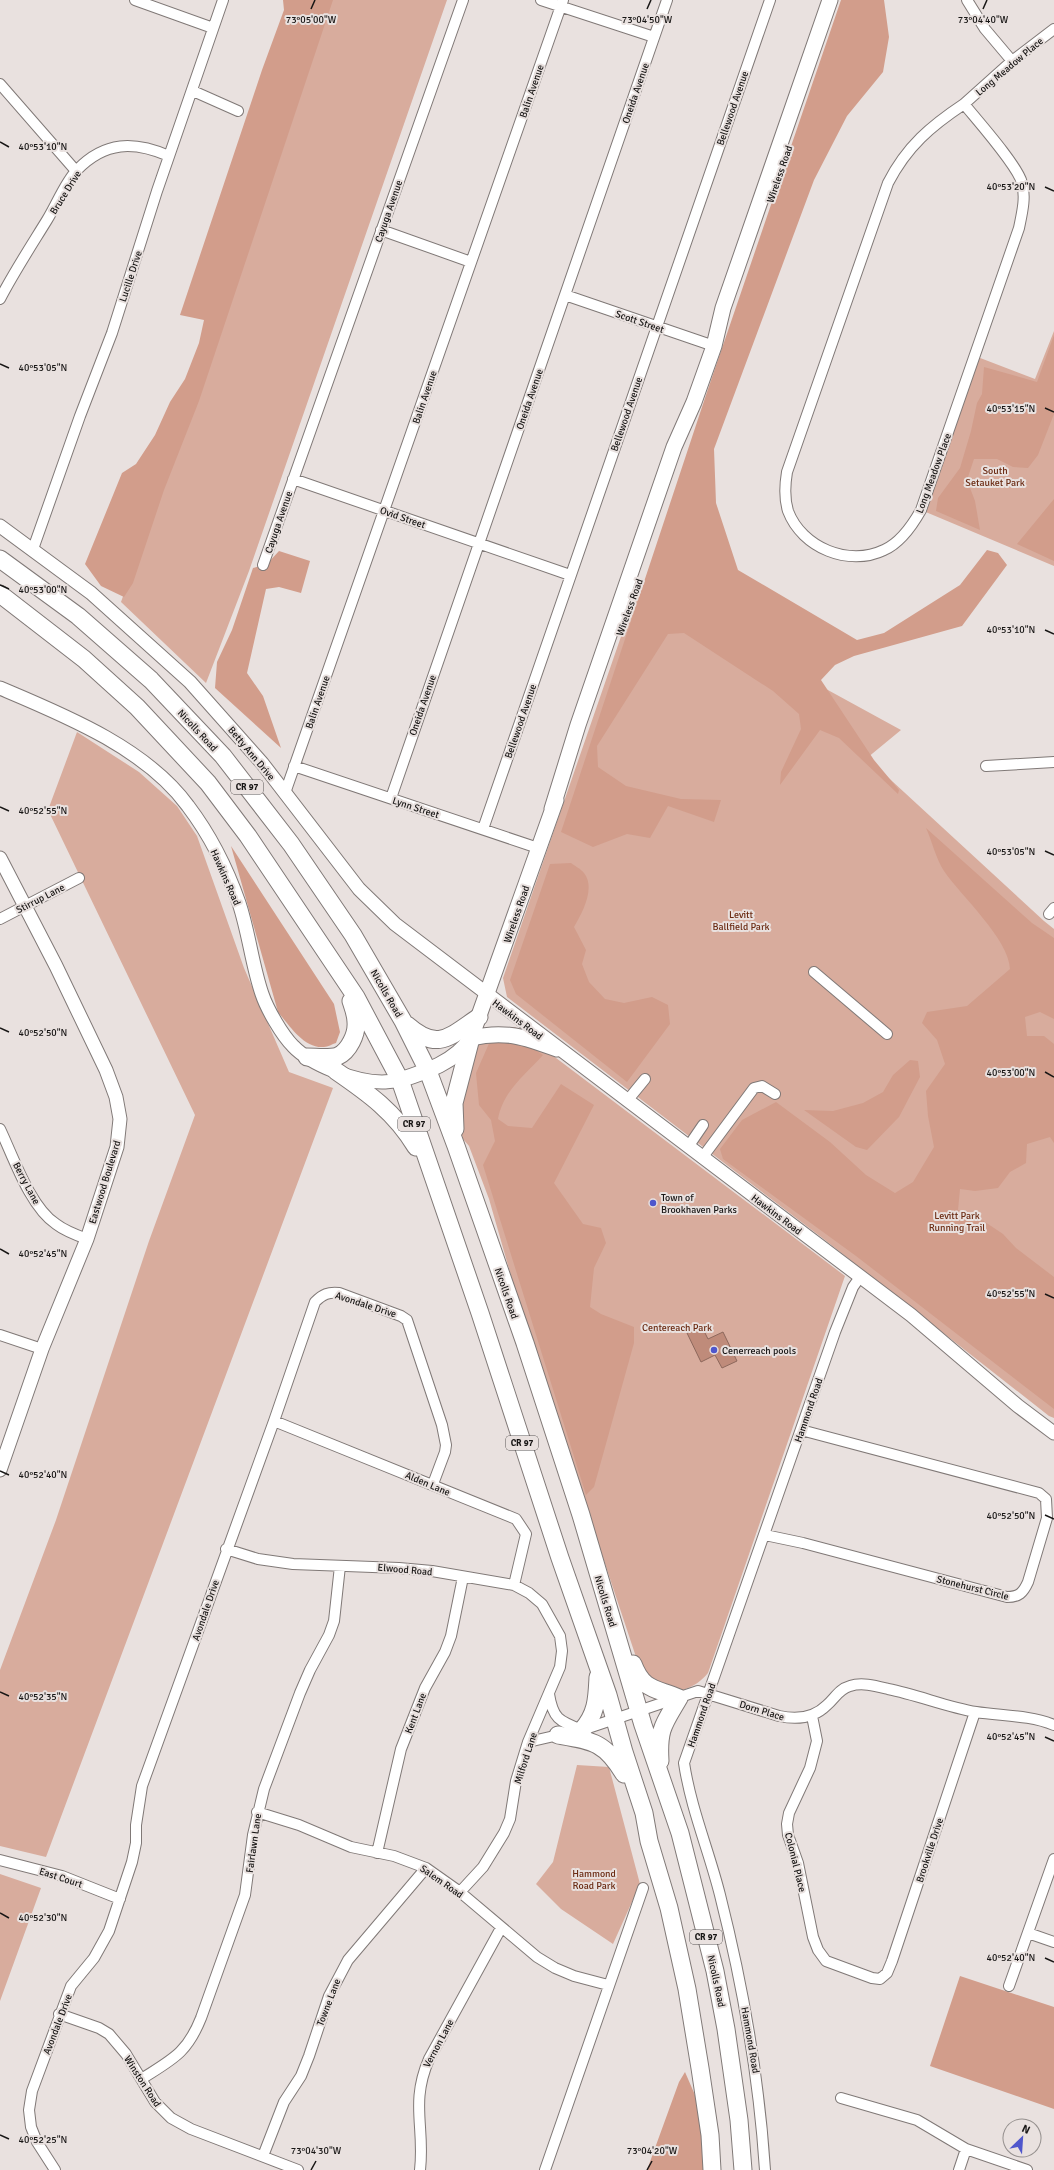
<svg xmlns="http://www.w3.org/2000/svg" width="1054" height="2170" font-family="Signika,sans-serif">
<rect width="100%" height="100%" fill="#e9e1df"/>
<path fill="#d8ac9d" d="M332,0H447L249,571L206,683L121,602Z
M1054,331V566L921,510L975,356L1035,379Z
M635,596L784,666L901,730L867,758L1044,921L1054,929V1418L1049,1416L821,1237L507,997L503,978Z
M77,732L139,772L177,806L197,836L244,968L289,1072L333,1088L46,1857L0,1846V1670L56,1520L149,1241L195,1115L48,810Z
M515,1027L845,1276L708,1673C700,1683 686,1692 672,1691C663,1690 651,1682 643,1678L522,1314L489,1199L469,1146L463,1139L458,1120L480,1037L505,1028Z
M577,1765L609,1767L640,1884L613,1944L561,1909L536,1884L553,1862Z
M0,1874L41,1888L0,2001Z"/>
<path fill="#d29d8b" d="M283,0H333L199,401L164,490L133,583L124,597L101,586L85,564L122,473L136,464L155,435L170,402L185,379L199,343L204,320L180,315L262,70L284,10Z
M841,0H884L889,37L883,72L847,116L814,180L714,449L716,503L738,570L857,640L884,633L960,585L987,550L998,553L1007,565L962,626L854,656L835,665L821,680L874,760L899,790L898,794L839,738L820,730L780,785L781,772L801,729L799,714L773,691L684,633L668,634L597,746L598,767L626,786L681,799L721,800L714,822L668,806L650,838L627,834L593,847L561,832L707,392Z
M1054,335V414L1038,455L1028,468L1013,467L997,459H974L967,480L975,501L980,530L936,511L938,498L960,468L971,431L977,403L982,394L984,367L1037,382Z
M1054,499V561L1017,544Z
M279,551L310,561L301,593L279,587L266,589L247,673L263,696L281,748L215,688L217,662L232,630L253,568L267,564Z
M926,828L1032,923L1054,938V1019L1040,1012L1025,1017L1027,1036H1044L1054,1044V1143L1050,1137L1027,1144L1026,1163L1010,1172L998,1188L975,1191L960,1189L958,1210L982,1220L1003,1234L1016,1248L1054,1277V1409L856,1256L723,1159L720,1149L742,1120L776,1102L830,1142L866,1175L895,1193L913,1182L934,1147L928,1116L926,1091L945,1064L937,1040L922,1023L927,1012L967,1006L1010,969C1009,939 961,896 944,871C936,859 932,841 926,828Z
M231,846L334,1004L340,1032L336,1043C332,1044 328,1047 324,1047C304,1049 289,1025 278,1012Z
M571,863C575,866 581,869 584,873C596,888 582,913 574,927L586,950L582,964L589,982L605,999L624,1003L652,997L668,1005L670,1024L627,1082L516,994L510,980L550,864Z
M491,1039L525,1043L543,1055C525,1075 503,1091 498,1119L508,1126L532,1128L561,1084L594,1105L554,1183L583,1224L601,1228L606,1243L594,1268L590,1307L601,1314L634,1327V1343L594,1487L586,1495L483,1165L495,1141L491,1120L479,1105L476,1073Z
M910,1060L918,1061L920,1077L899,1117L867,1150L856,1147L804,1110L833,1111L863,1103L883,1092L893,1075Z
M960,1976L1054,2007V2109L930,2066Z
M685,2072L698,2102L706,2170H647L679,2082Z"/>
<path fill="#bf8b7a" stroke="#8d685c" d="M701,1325L708,1339L723,1332L737,1361L722,1368L715,1355L701,1362L687,1333Z"/>
<g fill="none" stroke-linecap="round" stroke-linejoin="round">
<g stroke="#807977" stroke-width="12">
<path id="minor" d="M135,0L213,28
M541,0L654,37
M967,0L985,29L1012,61
M0,84L76,171
M193,91L238,111
M964,104C977,120 1018,166 1022,183C1026,198 1022,213 1019,228L921,510C912,526 900,543 884,550C849,567 802,548 788,511C784,498 785,484 787,472L888,183C907,146 931,126 964,104Z
M964,104L1012,61L1054,29
M381,230L471,262
M565,295L714,346
M0,299C14,272 31,246 47,220C56,206 65,182 77,170C105,141 134,141 169,156
M293,479L570,575
M33,549L80,416L112,333L157,191L223,0
M263,565L463,0
M294,766L538,848
M986,766L1054,762
M285,793L563,0
M391,798L667,0
M483,829L770,0
M1049,914L1054,908
M0,919L79,878
M814,972L887,1034
M627,1101L645,1079
M0,1129C13,1156 30,1207 56,1224C65,1231 76,1235 87,1239
M688,1147L703,1125
M702,1158L754,1088L762,1086L775,1094
M0,1335L42,1349
M274,1421L516,1519L526,1534L514,1585
M765,1535L803,1543L1007,1597C1019,1597 1023,1593 1028,1582L1047,1518L1046,1499L1039,1493L801,1430
M226,1549L258,1559L293,1564L399,1568L432,1571L514,1585L529,1593L542,1604L560,1636L562,1651L560,1667L528,1742L516,1781L510,1819L504,1833L483,1867L460,1892
M549,1694C553,1719 559,1721 582,1730
M812,1716L817,1741L810,1768L789,1813L787,1824L788,1835L798,1863L813,1937L818,1950L826,1961L872,1978L880,1979L887,1973L892,1961L975,1712
M585,1729L698,1691L779,1716C797,1720 814,1718 827,1705C835,1698 839,1689 850,1686C862,1682 876,1686 888,1689C918,1695 947,1707 976,1712C1002,1716 1029,1715 1054,1725
M528,1742L563,1734
M257,1812L299,1825L351,1847L394,1856L426,1868L460,1892L537,1957L555,1968L574,1976L608,1985
M377,1853L401,1749L425,1688L445,1652L451,1636L463,1577
M0,1860L62,1876L120,1899
M1028,1933L1054,1942
M1009,1986L1054,1859
M59,2014L99,2028L109,2034L126,2054L155,2102L171,2118L191,2129L298,2170
M143,2078C173,2059 187,2053 201,2018L245,1895L253,1835L264,1789L300,1693L310,1670L329,1635L334,1621L340,1566
M841,2098L917,2120L966,2149L1027,2170
M263,2156L284,2102L301,2076L309,2056L329,1996L348,1960L426,1868
M55,2170L37,2142L31,2127L29,2110L32,2091L71,1986L94,1958L109,1931L132,1862L136,1843V1825L142,1786L274,1421L315,1302C323,1294 328,1292 339,1293L401,1316L407,1320L442,1425L446,1445L445,1452L433,1484
M420,2170C425,2127 410,2103 429,2059L501,1928
M545,2170L643,1888
M765,2170C759,2077 743,1986 720,1895C709,1851 691,1809 684,1763L835,1332L853,1287L860,1277
M959,2170L966,2149"/>
</g>
<g stroke="#807977" stroke-width="15">
<path id="tertiary" d="M0,526L91,593L190,682L262,763L359,889L395,924L911,1315L1018,1406L1054,1433
M0,688C64,715 146,748 188,806C210,835 227,869 239,903C249,933 252,965 262,994C267,1009 282,1035 293,1046C311,1065 356,1082 382,1082C388,1082 394,1081 400,1080
M0,858L56,966L106,1070L116,1097L120,1119L117,1147L87,1239L42,1349L0,1470"/>
</g>
<g stroke="#807977" stroke-width="17">
<path id="secondary" d="M552,809L578,725L674,447L694,402L714,346L723,308L830,0
M471,1038C505,1030 525,1037 557,1049
M400,1080C425,1072 456,1062 471,1038L556,800"/>
</g>
<g stroke="#807977" stroke-width="19">
<path id="trunk" d="M0,559L78,616L151,680L223,756L291,844L353,935L403,1021L428,1071L456,1146L525,1343L581,1515L643,1725L680,1833L715,1971L726,2029L739,2120L743,2170
M0,594L84,659L137,707L208,783L248,836L356,997L400,1080L480,1313L560,1558L608,1695L624,1752L644,1813L649,1841L669,1908L687,1989L700,2068L710,2135L712,2170
M407,1025C438,1052 449,1037 479,1017
M307,1057C316,1057 329,1059 338,1056C349,1051 357,1034 356,1022C356,1015 353,1007 351,1001
M336,1071C368,1093 395,1112 416,1147
M455,1129L454,1103L471,1038
M633,1664C643,1691 656,1688 679,1698C664,1724 658,1728 660,1761
M582,1730C597,1714 597,1697 598,1677
M558,1735C593,1741 605,1742 624,1774"/>
</g>
<use href="#minor" stroke="#fff" stroke-width="10"/>
<use href="#tertiary" stroke="#fff" stroke-width="13"/>
<use href="#secondary" stroke="#fff" stroke-width="15"/>
<use href="#trunk" stroke="#fff" stroke-width="17"/>
</g>
<path fill="none" stroke="#181615" stroke-width="1.5" d="M311,9L315,0M647,9L651,0M983,9L987,0M0,142L9,147M1045,187L1054,191M0,364L9,368M1045,408L1054,412M0,585L9,589M1045,630L1054,634M0,807L9,811M1045,851L1054,855M0,1028L9,1032M1045,1072L1054,1077M0,1249L9,1254M1045,1294L1054,1298M0,1471L9,1475M1045,1515L1054,1519M0,1692L9,1696M1045,1737L1054,1741M0,1913L9,1918M1045,1958L1054,1962M0,2135L9,2139M311,2170L316,2161M647,2170L652,2161"/>
<g fill="#4f56cc" stroke="#e9e1df" stroke-width="1.5">
<circle cx="653" cy="1203" r="4"/>
<circle cx="714" cy="1350" r="4"/>
</g>
<g text-anchor="middle" stroke-width="4" stroke-linejoin="round" paint-order="stroke">
<g fill="#e9e1df" stroke="#575352" stroke-width="1">
<rect x="231" y="780" width="32" height="14" rx="3"/>
<rect x="398" y="1117" width="32" height="14" rx="3"/>
<rect x="506" y="1436" width="32" height="14" rx="3"/>
<rect x="690" y="1930" width="32" height="14" rx="3"/>
</g>
<g font-size="9" font-weight="bold" fill="#181615">
<text x="247" y="790">CR 97</text>
<text x="414" y="1127">CR 97</text>
<text x="522" y="1446">CR 97</text>
<text x="706" y="1940">CR 97</text>
</g>
<g font-size="10" fill="#181615" stroke="#e9e1df">
<text transform="translate(1009 66) rotate(-40)" y="4">Long Meadow Place</text>
<text transform="translate(531 91) rotate(-71)" y="4">Balin Avenue</text>
<text transform="translate(635 93) rotate(-71)" y="4">Oneida Avenue</text>
<text transform="translate(732 108) rotate(-71)" y="4">Bellewood Avenue</text>
<text transform="translate(779 174) rotate(-71)" y="4">Wireless Road</text>
<text transform="translate(65 192) rotate(-58)" y="4">Bruce Drive</text>
<text transform="translate(388 211) rotate(-71)" y="4">Cayuga Avenue</text>
<text transform="translate(130 276) rotate(-72)" y="4">Lucille Drive</text>
<text transform="translate(640 321) rotate(19)" y="4">Scott Street</text>
<text transform="translate(424 397) rotate(-71)" y="4">Balin Avenue</text>
<text transform="translate(529 399) rotate(-71)" y="4">Oneida Avenue</text>
<text transform="translate(626 414) rotate(-71)" y="4">Bellewood Avenue</text>
<text transform="translate(933 473) rotate(-70)" y="4">Long Meadow Place</text>
<text transform="translate(403 517) rotate(19)" y="4">Ovid Street</text>
<text transform="translate(278 522) rotate(-71)" y="4">Cayuga Avenue</text>
<text transform="translate(629 607) rotate(-70)" y="4">Wireless Road</text>
<text transform="translate(317 702) rotate(-71)" y="4">Balin Avenue</text>
<text transform="translate(422 705) rotate(-71)" y="4">Oneida Avenue</text>
<text transform="translate(520 721) rotate(-71)" y="4">Bellewood Avenue</text>
<text transform="translate(198 730) rotate(47)" y="4">Nicolls Road</text>
<text transform="translate(252 753) rotate(50)" y="4">Betty Ann Drive</text>
<text transform="translate(416 807) rotate(18)" y="4">Lynn Street</text>
<text transform="translate(226 877) rotate(66)" y="4">Hawkins Road</text>
<text transform="translate(40 898) rotate(-27)" y="4">Stirrup Lane</text>
<text transform="translate(516 914) rotate(-71)" y="4">Wireless Road</text>
<text transform="translate(387 993) rotate(60)" y="4">Nicolls Road</text>
<text transform="translate(518 1019) rotate(37)" y="4">Hawkins Road</text>
<text transform="translate(104 1182) rotate(-73)" y="4">Eastwood Boulevard</text>
<text transform="translate(27 1183) rotate(62)" y="4">Berry Lane</text>
<text transform="translate(777 1214) rotate(37)" y="4">Hawkins Road</text>
<text transform="translate(507 1293) rotate(71)" y="4">Nicolls Road</text>
<text transform="translate(366 1304) rotate(18)" y="4">Avondale Drive</text>
<text transform="translate(808 1410) rotate(-71)" y="4">Hammond Road</text>
<text transform="translate(428 1483) rotate(23)" y="4">Alden Lane</text>
<text transform="translate(405 1569) rotate(5)" y="4">Elwood Road</text>
<text transform="translate(973 1587) rotate(14)" y="4">Stonehurst Circle</text>
<text transform="translate(606 1601) rotate(73)" y="4">Nicolls Road</text>
<text transform="translate(205 1610) rotate(-71)" y="4">Avondale Drive</text>
<text transform="translate(762 1710) rotate(17)" y="4">Dorn Place</text>
<text transform="translate(415 1713) rotate(-69)" y="4">Kent Lane</text>
<text transform="translate(701 1715) rotate(-71)" y="4">Hammond Road</text>
<text transform="translate(525 1758) rotate(-72)" y="4">Milford Lane</text>
<text transform="translate(253 1843) rotate(-82)" y="4">Fairlawn Lane</text>
<text transform="translate(929 1850) rotate(-72)" y="4">Brookville Drive</text>
<text transform="translate(796 1862) rotate(76)" y="4">Colonial Place</text>
<text transform="translate(61 1877) rotate(18)" y="4">East Court</text>
<text transform="translate(442 1881) rotate(35)" y="4">Salem Road</text>
<text transform="translate(717 1981) rotate(78)" y="4">Nicolls Road</text>
<text transform="translate(328 2002) rotate(-69)" y="4">Towne Lane</text>
<text transform="translate(57 2024) rotate(-69)" y="4">Avondale Drive</text>
<text transform="translate(751 2040) rotate(80)" y="4">Hammond Road</text>
<text transform="translate(438 2043) rotate(-62)" y="4">Vernon Lane</text>
<text transform="translate(143 2081) rotate(57)" y="4">Winston Road</text>
</g>
<g font-size="10" fill="#6b2b13" stroke="#e9e1df">
<text x="995" y="474">South<tspan x="995" dy="12">Setauket Park</tspan></text>
<text x="741" y="918">Levitt<tspan x="741" dy="12">Ballfield Park</tspan></text>
<text x="957" y="1219">Levitt Park<tspan x="957" dy="12">Running Trail</tspan></text>
<text x="677" y="1331">Centereach Park</text>
<text x="594" y="1877">Hammond<tspan x="594" dy="12">Road Park</tspan></text>
</g>
<g font-size="10" fill="#181615" stroke="#e9e1df" text-anchor="start">
<text x="661" y="1201">Town of<tspan x="661" dy="12">Brookhaven Parks</tspan></text>
<text x="722" y="1354">Cenerreach pools</text>
</g>
</g>
<g font-size="10" text-anchor="middle" fill="#181615" stroke="#e9e1df" stroke-width="4" stroke-linejoin="round" paint-order="stroke">
<text x="311" y="23">73°05'00"W</text>
<text x="647" y="23">73°04'50"W</text>
<text x="983" y="23">73°04'40"W</text>
<text x="43" y="150">40°53'10"N</text>
<text x="1011" y="190">40°53'20"N</text>
<text x="43" y="371">40°53'05"N</text>
<text x="1011" y="412">40°53'15"N</text>
<text x="43" y="593">40°53'00"N</text>
<text x="1011" y="633">40°53'10"N</text>
<text x="43" y="814">40°52'55"N</text>
<text x="1011" y="855">40°53'05"N</text>
<text x="43" y="1036">40°52'50"N</text>
<text x="1011" y="1076">40°53'00"N</text>
<text x="43" y="1257">40°52'45"N</text>
<text x="1011" y="1297">40°52'55"N</text>
<text x="43" y="1478">40°52'40"N</text>
<text x="1011" y="1519">40°52'50"N</text>
<text x="43" y="1700">40°52'35"N</text>
<text x="1011" y="1740">40°52'45"N</text>
<text x="43" y="1921">40°52'30"N</text>
<text x="1011" y="1961">40°52'40"N</text>
<text x="43" y="2143">40°52'25"N</text>
<text x="316" y="2154">73°04'30"W</text>
<text x="652" y="2154">73°04'20"W</text>
</g>
<g transform="translate(1022 2138) rotate(25)"><circle r="19" fill="#e9e1df" stroke="#95908e"/>
<path d="M0-3L7 15L0 10L-7 15Z" fill="#4f56cc"/>
<text y="-6" font-size="11" font-weight="bold" text-anchor="middle" fill="#181615">N</text>
</g>
</svg>
